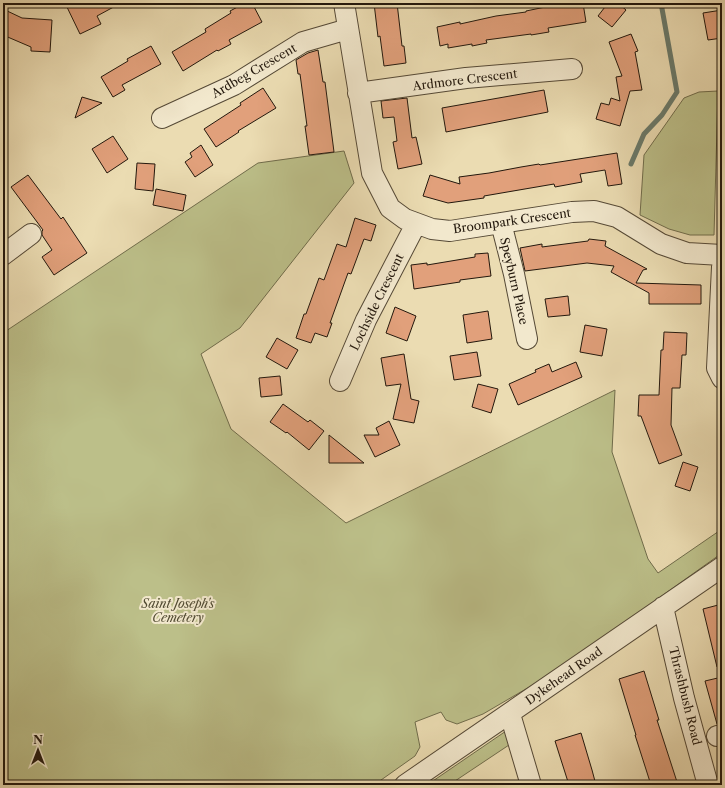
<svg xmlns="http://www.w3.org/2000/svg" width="725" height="788" font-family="'Libre Caslon Text',serif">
<rect width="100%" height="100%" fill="#ebdcb2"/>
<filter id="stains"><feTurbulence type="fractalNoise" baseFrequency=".005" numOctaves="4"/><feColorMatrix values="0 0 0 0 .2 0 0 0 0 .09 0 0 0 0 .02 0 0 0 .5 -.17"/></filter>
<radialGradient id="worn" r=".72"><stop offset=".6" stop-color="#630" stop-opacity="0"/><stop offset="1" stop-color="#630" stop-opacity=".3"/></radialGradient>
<path fill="#bcbf89" stroke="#706c4b" d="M718,91L714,235H690L669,229L640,215L644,155L684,98L699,92Z
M344,151L354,183L240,328L201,354L231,429L346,523L615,390L612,452L648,559L658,573L722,529V553L607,635L531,686L483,714L457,724L446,720L441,712L415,722L420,747L415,756L374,785H3V333L258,163Z
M506,731L512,743L449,785H427Z"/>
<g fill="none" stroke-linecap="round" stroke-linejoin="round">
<path stroke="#6a7a6b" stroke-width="5" d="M631,164L644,134L662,115L677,92L661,3"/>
</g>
<path fill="#e1a07b" stroke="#23180d" d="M65,3H121L97,16L101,24L80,34Z
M245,3H252L262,22L229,40L231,44L218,51L217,50L183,71L172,52L206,32L205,29L231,13L230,11Z
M374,3H397L402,46H404L406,63L384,66L380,36L378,37Z
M555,3H583L586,22L548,28L549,32L531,35V34L486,40L487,43L472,46V44L448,48V44L440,46L437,27L460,22V24L496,16L526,12V11L555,5Z
M608,3H618L626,10L612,27L598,16Z
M3,9L22,18L52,20L50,52L31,51V47L3,35Z
M722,10V38L708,40L703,13Z
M631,34L638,51L635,52L642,90L630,91L620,126L596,119L601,103L609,105L611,98L620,101L616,77L622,76L609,42Z
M151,46L161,64L122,85L125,90L113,97L101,77L128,61L127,59Z
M318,50L323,82H325L334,152L309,155L305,126H307L300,74H298L296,60L308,53Z
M263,88L276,108L238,131L239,132L216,147L204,129L241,105L240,103Z
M544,90L548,112L446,132L442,108Z
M82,97L102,103L75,118Z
M407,98L412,138L416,137L422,164L398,169L393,142L397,141L394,117L383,118L381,101Z
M113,136L128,159L107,173L92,149Z
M201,145L213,165L195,177L185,162L192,157L190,153Z
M617,153L622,184L608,186L605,170L580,174L582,182L555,187L554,184L484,196V198L448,203L423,196L430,175L460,184L459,177L489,173L521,167L539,164L540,165Z
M137,163L155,164L153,191L135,189Z
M28,175L61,219L63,217L87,253L54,275L42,257L52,250L42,235V231L43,230L11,187Z
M156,189L186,195L183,211L153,205Z
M355,218L376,225L371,241L364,239L351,274L348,273L330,323H332L327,337L315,333L311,343L296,338L304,314H306L319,278L324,280L337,244L346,247Z
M589,239L606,241L605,246L647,269L643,270L636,283L701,285V304H649V293L611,272L614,266L587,263L525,271L520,248L542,244V247L588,241Z
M488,253L491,276L460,280V282L414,289L411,265L427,263V265L475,257V254Z
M568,296L570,315L548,317L545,299Z
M395,307L416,316L407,341L386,333Z
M488,311L492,339L467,343L463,315Z
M585,325L607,329L602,356L580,352Z
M664,332L687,333L686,355H682L680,388H672L671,425L682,455L659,464L641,416H638L639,395H659L661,350H663Z
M277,338L298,350L287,369L266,357Z
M477,352L481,376L454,380L450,356Z
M404,354L411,399L419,401L414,423L393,419L401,384L386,386L381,358Z
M576,362L582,377L518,405L509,384L536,372L535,370L549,364L552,372Z
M280,376L282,395L261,397L259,378Z
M478,384L498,389L491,413L472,407Z
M283,404L308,422L310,420L324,431L309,450L287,432L286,433L270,422Z
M389,421L400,445L375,457L364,435H379L376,428Z
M329,435L364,463H329Z
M683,462L698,467L690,491L675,486Z
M722,604V666L717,667L703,609Z
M644,671L659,720H657L678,785H651L635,735H636L619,679Z
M722,677V724H717L705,681Z
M581,733L592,770L596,785H569L555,741Z"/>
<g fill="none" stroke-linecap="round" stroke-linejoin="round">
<g stroke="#554936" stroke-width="22">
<path id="minor" d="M344,3L372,173L390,208L405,219L432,229L450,231L572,212L594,211L617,217L661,244L687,253L722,255
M358,93L466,78L572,69
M162,118L234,85L303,42L348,29
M501,223L514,274L527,339
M3,255L31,234
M722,267L717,368L722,378
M340,381L366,320L416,224
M663,607L684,698L708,785
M510,714L531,785
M717,736L722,735
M405,785L722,567"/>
</g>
<use href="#minor" stroke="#f2e8cd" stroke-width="20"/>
</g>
<g text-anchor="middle" stroke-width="4" stroke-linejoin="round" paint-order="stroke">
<g font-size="12" fill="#23180d" stroke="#f2e8cd">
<text transform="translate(254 71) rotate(-30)" y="4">Ardbeg Crescent</text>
<text transform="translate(465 80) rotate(-7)" y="4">Ardmore Crescent</text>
<text transform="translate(512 221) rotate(-8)" y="4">Broompark Crescent</text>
<text transform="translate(514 281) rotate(77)" y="4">Speyburn Place</text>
<text transform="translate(377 302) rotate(-64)" y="4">Lochside Crescent</text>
<text transform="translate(564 676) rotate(-35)" y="4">Dykehead Road</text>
<text transform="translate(685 696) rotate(76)" y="4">Thrashbush Road</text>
</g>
<g font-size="12" font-style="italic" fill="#514a32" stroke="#f2e8cd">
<text x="178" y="608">Saint Joseph's<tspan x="178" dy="14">Cemetery</tspan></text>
</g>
</g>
<rect width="725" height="788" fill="none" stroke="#ebdcb2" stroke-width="16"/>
<rect x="4" y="4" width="717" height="780" fill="none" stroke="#23180d" stroke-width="2"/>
<rect x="8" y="8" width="709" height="772" fill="none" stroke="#23180d"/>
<g transform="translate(38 750)" stroke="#f2e8cd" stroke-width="3" paint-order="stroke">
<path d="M0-3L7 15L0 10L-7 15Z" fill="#23180d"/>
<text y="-6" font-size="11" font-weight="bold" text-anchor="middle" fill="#23180d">N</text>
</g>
<rect width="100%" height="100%" filter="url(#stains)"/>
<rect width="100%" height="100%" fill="url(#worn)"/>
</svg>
